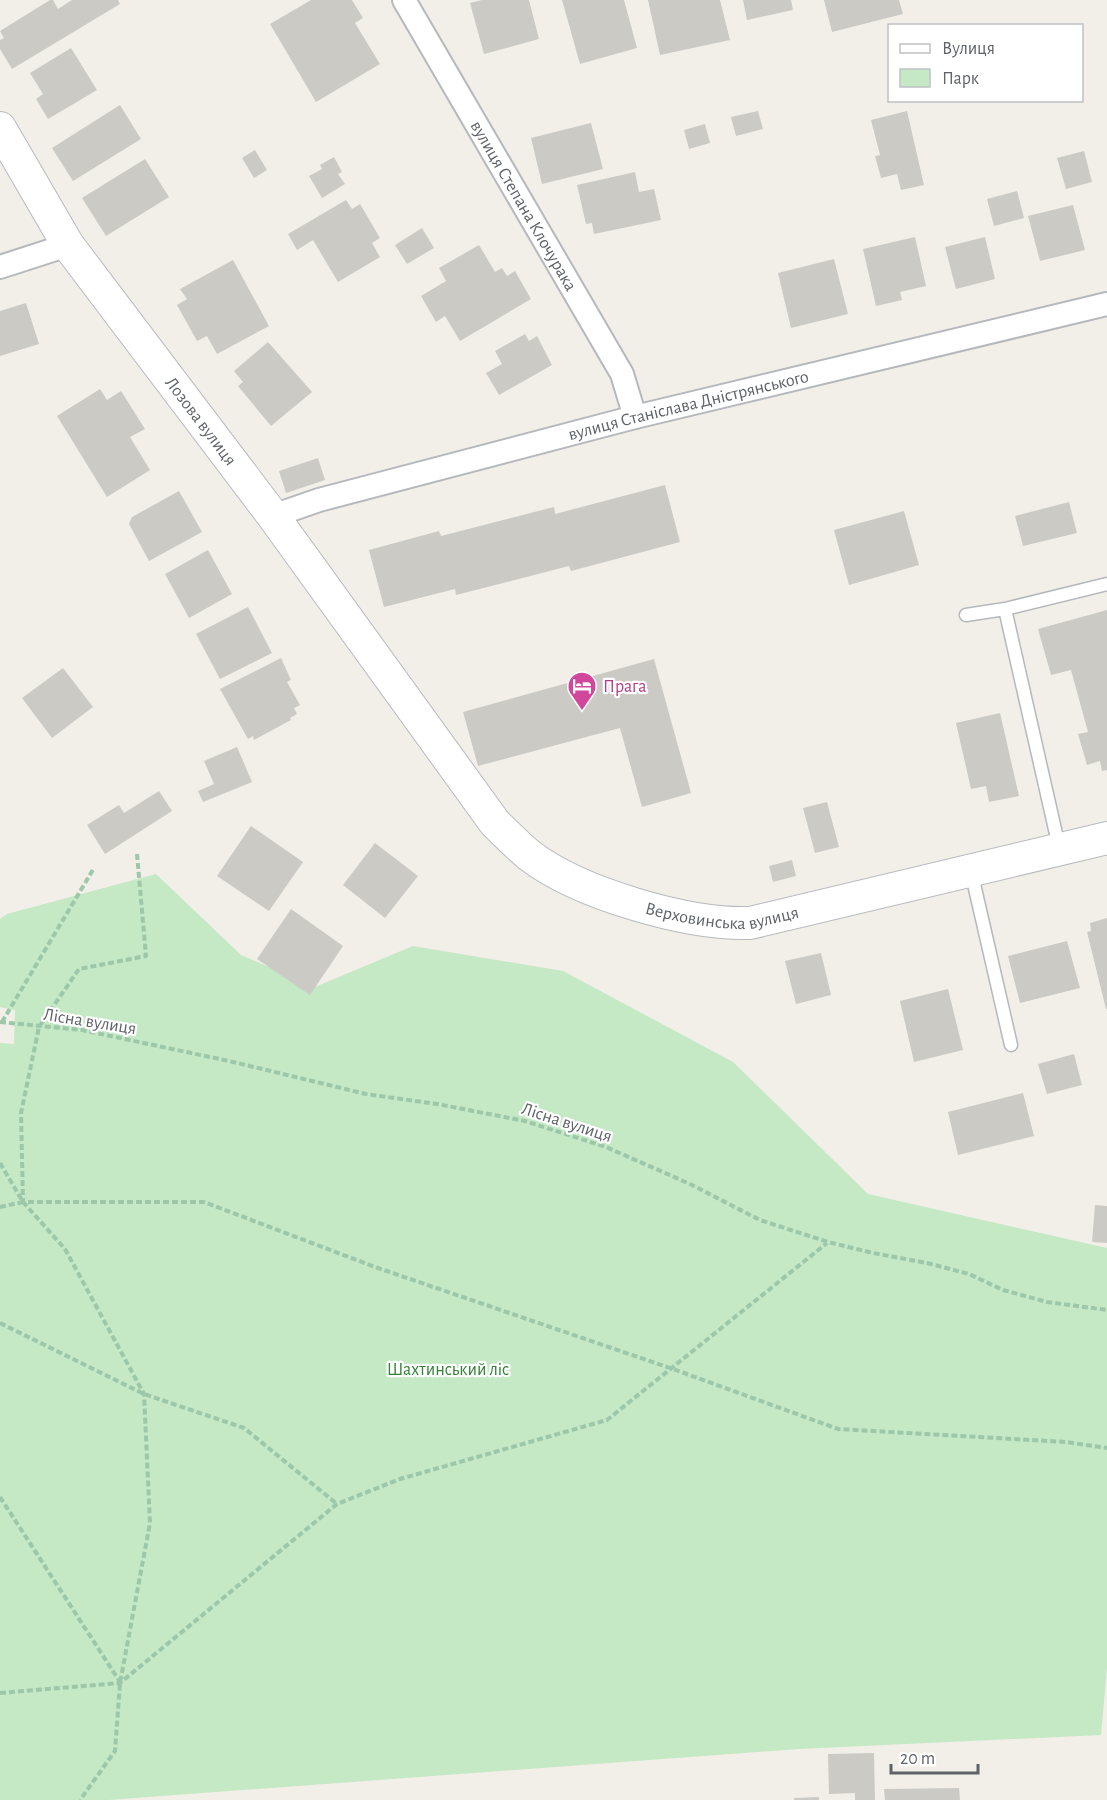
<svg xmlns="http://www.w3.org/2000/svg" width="1107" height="1800" font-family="'Alegreya Sans',sans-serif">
<rect width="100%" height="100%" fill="#f1efe8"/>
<path fill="#c5e8c5" d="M156,874L241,955L315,987L413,946L563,971L733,1062L868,1194L1107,1248V1668L1101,1735L799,1749L108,1800H0V1043L14,1044L15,1010L0,1007V919L7,914Z"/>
<path fill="#cccac5" d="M50,0H53L58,9L72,0H118L120,4L12,69L0,49V40L4,38L0,31Z
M311,0H352L363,18L355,23L380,64L316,102L270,24Z
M482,0H529L539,39L484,54L470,3Z
M562,0H624L637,48L580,64Z
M648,0H720L730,40L660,55Z
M743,0H791L793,10L747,20Z
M824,0H899L903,14L832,32Z
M71,48L97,90L48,119L36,99L43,94L30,73Z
M120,105L141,139L73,181L52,148Z
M758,111L763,129L736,136L731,117Z
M907,111L924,185L901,190L897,174L881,178L875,156L880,155L871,120Z
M591,123L603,169L542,184L531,138Z
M705,124L710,143L689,149L684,130Z
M255,150L267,170L254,178L242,158Z
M1084,151L1092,182L1066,189L1057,158Z
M334,157L342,172L338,174L345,184L322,198L309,176L322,169L320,165Z
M145,159L169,197L106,236L82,198Z
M635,172L639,192L654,189L661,220L594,234L592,223L586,224L577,185Z
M1017,191L1024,218L994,226L987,199Z
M346,200L352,209L360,204L380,238L372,243L380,257L338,282L313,240L297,250L288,234Z
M1073,205L1085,250L1040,261L1028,216Z
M422,228L434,248L407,264L395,245Z
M915,237L926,286L900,292L902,300L876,306L863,249Z
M985,237L995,279L956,289L945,247Z
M479,245L495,272L502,268L507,276L515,271L531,299L460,341L445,316L436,322L421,296L446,281L439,268Z
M834,259L848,314L791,328L778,273Z
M233,260L269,326L217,354L207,336L197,341L177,305L187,299L180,289Z
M26,303L39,344L0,356V311Z
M525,334L529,341L537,336L552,365L499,395L486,373L502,364L495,351Z
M268,342L312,392L271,426L238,386L243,382L234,371Z
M100,389L107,400L121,391L145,429L130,437L150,470L107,497L57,416Z
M318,458L325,480L286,493L279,471Z
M665,485L680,542L571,571L569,566L456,595L455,589L384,607L369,550L439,531L441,536L554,507L555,514Z
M179,491L202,532L149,561L129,524L132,517Z
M1069,502L1077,533L1023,546L1015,516Z
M904,511L919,565L849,585L834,530Z
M208,550L232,594L189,618L165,574Z
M248,607L272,653L220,679L196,634Z
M1107,610V770L1102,771L1100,761L1087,765L1078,734L1088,732L1071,670L1051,675L1038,629Z
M281,658L291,680L287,682L300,705L294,708L297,714L290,718L291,720L254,740L253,736L248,739L220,689Z
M654,659L691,793L642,807L620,728L478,766L463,712Z
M63,668L93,707L52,738L22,698Z
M1000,713L1019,796L989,802L986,786L971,789L956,723Z
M237,747L252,782L203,802L198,791L214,784L204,761Z
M159,791L172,811L105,854L87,825L119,805L124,813Z
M827,802L839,847L815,853L803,808Z
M251,826L303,862L269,911L217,876Z
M375,843L418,876L385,918L343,885Z
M792,860L796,876L773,882L769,866Z
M291,909L343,946L310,995L257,959Z
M1107,918V1009H1106L1087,932L1091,931L1090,923Z
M1067,941L1080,988L1020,1003L1008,956Z
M821,953L831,995L796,1004L785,961Z
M948,989L963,1050L914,1062L900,1001Z
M1074,1054L1082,1085L1047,1094L1038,1064Z
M1023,1093L1034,1136L958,1155L948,1112Z
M1095,1205L1107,1206V1243L1092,1242Z
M874,1753L875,1800H855V1793L829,1794L828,1754Z
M959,1788L960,1800H885L884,1789Z
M819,1797V1800H794V1798Z"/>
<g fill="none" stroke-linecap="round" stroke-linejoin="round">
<g stroke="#b5b8bc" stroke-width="15">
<path id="lane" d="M1005,609L1059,847
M966,615L1005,609L1107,584
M971,871L1011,1045"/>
</g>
<g stroke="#b5b8bc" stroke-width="26">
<g id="street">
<path id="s1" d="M404,0L622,374L635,417"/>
<path d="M0,267L68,245"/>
<path id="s2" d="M273,516L319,500L635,417L1107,304"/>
</g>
</g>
<g stroke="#b6babf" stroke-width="34">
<g id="secondary">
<path id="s3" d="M0,128L68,245L273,516L495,823C506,834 517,845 529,855C578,893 687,925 750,923L1107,838"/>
</g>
</g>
<path stroke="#9cc7a9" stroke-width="4" stroke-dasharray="6 3" stroke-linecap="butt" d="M137,854L146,956L79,969L39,1027L21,1113L23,1202H204L375,1267L673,1369L838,1429L1066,1442L1107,1448
M0,1022L82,1030L229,1061L366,1094L437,1104L525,1121L606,1147L690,1184L760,1220L828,1242L873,1253L927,1263L969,1274L1003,1290L1047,1302L1107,1310
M2,1022L94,868
M0,1163L23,1202L65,1249L144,1394L150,1523L120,1683L115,1751L80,1800
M0,1207L23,1202
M0,1323L144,1394L244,1428L337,1504
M0,1497L120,1682
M0,1693L120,1683L337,1504L400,1479L607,1420L827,1243"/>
<use href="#lane" stroke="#fff" stroke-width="12"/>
<use href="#street" stroke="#fff" stroke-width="22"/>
<use href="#secondary" stroke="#fff" stroke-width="32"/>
</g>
<defs>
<g id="hotel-pin" transform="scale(1.5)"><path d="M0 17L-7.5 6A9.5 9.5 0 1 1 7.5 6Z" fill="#d1479c" stroke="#fff"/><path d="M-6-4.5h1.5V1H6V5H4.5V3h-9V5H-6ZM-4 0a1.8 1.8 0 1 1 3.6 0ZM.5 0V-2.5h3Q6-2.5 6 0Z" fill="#fff"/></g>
</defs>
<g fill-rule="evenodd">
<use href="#hotel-pin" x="582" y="686"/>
</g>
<g text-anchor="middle" stroke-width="4.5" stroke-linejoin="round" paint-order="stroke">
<g font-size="18" fill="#5f6368" stroke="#fff">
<text dy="6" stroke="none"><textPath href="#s1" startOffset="238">вулиця Степана Клочурака</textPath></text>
<text dy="6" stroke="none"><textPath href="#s2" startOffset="430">вулиця Станіслава Дністрянського</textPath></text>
<text dy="6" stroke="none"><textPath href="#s3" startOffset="356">Лозова вулиця</textPath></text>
<text dy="6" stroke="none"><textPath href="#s3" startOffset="1107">Верховинська вулиця</textPath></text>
<text transform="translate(90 1021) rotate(9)" y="6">Лісна вулиця</text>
<text transform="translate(567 1122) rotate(18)" y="6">Лісна вулиця</text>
</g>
<g font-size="18" fill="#b23c85" stroke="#fff" text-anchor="start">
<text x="603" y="692">Прага</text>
</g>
<g font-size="18" fill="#348238" stroke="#fff">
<text x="448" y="1375">Шахтинський ліс</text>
</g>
</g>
<rect x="888" y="24" width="195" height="78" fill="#ffffff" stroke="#bfc1c3" stroke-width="1.5"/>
<rect x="900" y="44" width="30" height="9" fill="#ffffff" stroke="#bfc1c3" stroke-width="1.5"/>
<text x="942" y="54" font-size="18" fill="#5f6368">Вулиця</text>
<rect x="900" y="69" width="30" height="18" fill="#c5e8c5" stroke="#bfc1c3" stroke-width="1.5"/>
<text x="942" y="84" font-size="18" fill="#5f6368">Парк</text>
<path d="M891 1764v9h87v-9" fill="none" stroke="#5f6368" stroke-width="3"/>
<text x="900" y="1764" font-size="18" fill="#5f6368" stroke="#ffffff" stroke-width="4.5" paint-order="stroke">20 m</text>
</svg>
